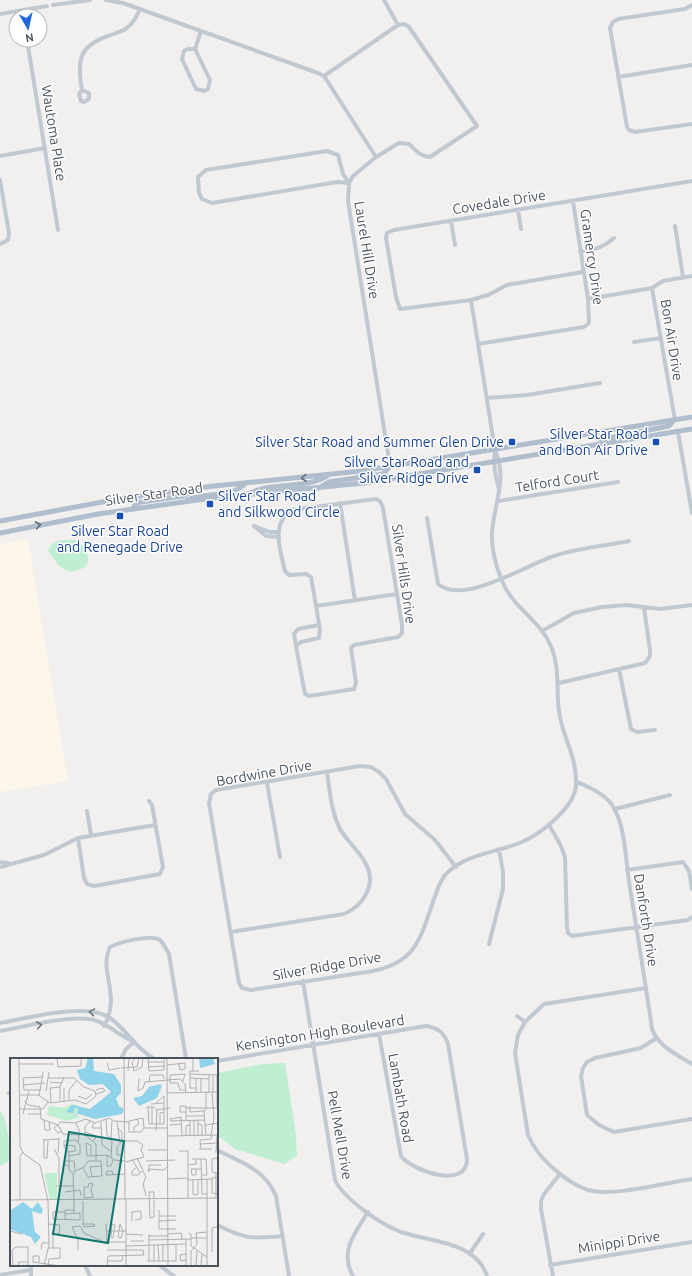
<svg xmlns="http://www.w3.org/2000/svg" width="692" height="1276" font-family="Ubuntu,sans-serif">
<rect width="100%" height="100%" fill="#f2efef"/>
<path fill="#fcf7ea" d="M28,539L68,781L0,792V544Z"/>
<path fill="#bfeed3" d="M76,540C84,545 92,557 86,566C82,570 75,570 70,572L59,566L48,551C51,538 65,540 76,540Z
M285,1063L296,1135L297,1156L284,1164L242,1151H238L217,1135V1073L262,1064Z
M0,1111C8,1118 11,1152 8,1162L0,1166Z"/>
<g fill="none" stroke-linecap="round" stroke-linejoin="round">
<path stroke="#c0c9d1" stroke-width="4" d="M106,0L123,3L318,73L324,76L376,157
M384,0L398,25
M53,5L90,0
M692,5L685,9L618,19L613,22L610,28L627,127L629,130L635,132L692,124
M0,14L47,6
M27,40L58,230
M188,49H195L210,80L208,89L204,91L196,89L182,59L184,51Z
M195,49L201,31
M324,76L398,25L404,24L409,27L477,126L430,157C420,156 416,151 409,144L399,143L376,157L353,176L349,183L348,201L390,466
M618,77L692,65
M82,90L89,93V99L84,102L81,101L79,94L82,90C77,62 78,46 108,36C115,33 123,32 128,27C134,22 137,16 140,9
M327,151L338,155L343,174L349,183L337,182L212,203L202,199L199,193L198,177L206,170Z
M0,156L45,148
M0,180L9,233L8,240L0,244
M518,210L521,229
M451,221L455,245
M675,226L683,277
M580,252C594,249 603,248 614,238
M583,272L507,285L488,295L471,300L400,309L396,297L386,238L387,233L394,230L692,181
M652,288L675,420
M588,299L652,288L663,281L692,276
M634,342L661,338
M478,344L584,327L589,323L588,299L573,201
M487,398L527,395L600,383
M678,432L692,513
M495,451C493,465 495,476 499,489
M376,499L380,501L383,508L402,625V633L398,637L354,645L351,648L356,683L354,689L309,696L305,694L304,689L296,646L301,642L319,638L320,629L311,577L306,574L289,575L285,571C280,550 271,524 291,510Z
M499,501L618,482
M340,503L355,601
M427,518L438,584C463,606 528,564 554,556C578,548 605,546 629,541
M254,526L266,536L279,537
M254,526L270,532H278
M316,606L397,594
M542,631L574,613L602,607L627,605L660,609L692,605
M296,646L294,634L298,629L319,625
M619,669L631,729L637,732L655,730
M559,683L645,663L650,656V650L644,608
M577,782C591,788 608,795 615,810C625,829 626,861 629,882C637,931 645,980 652,1029C659,1047 676,1054 692,1064
M267,783L280,857
M615,809L670,795
M87,811L91,835
M549,825L560,844L565,857L567,927L568,933L572,936L688,920L692,917
M78,838L84,878L87,884L94,886L160,874L163,867L152,805L149,801
M0,862L8,863
M0,867L44,855L78,838L155,825
M456,867L435,840L405,814L386,779L379,772L371,767L360,766L216,790L211,794L209,803L239,983L242,988L251,990L373,971C416,962 420,939 433,902C436,893 439,883 445,875C463,855 493,853 517,844C536,837 556,821 568,805C573,798 577,788 576,780C576,758 564,738 560,717C555,693 561,670 551,646C540,620 513,608 502,581C496,566 491,549 492,533C494,503 508,479 495,450L471,300
M627,870L683,862L689,871L692,889
M231,932L344,914C363,906 377,885 366,864C359,850 346,841 339,827C331,810 330,791 327,773
M489,944L503,889V872L499,849
M303,981L335,1180C344,1199 380,1224 401,1232C430,1242 476,1241 487,1276
M646,988L544,1004L525,1022L518,1035L515,1053L528,1135C534,1149 542,1158 554,1169C563,1177 576,1186 588,1190C613,1197 665,1183 692,1179
M517,1016L525,1022
M0,1023C28,1018 87,1002 110,1018C127,1030 137,1050 155,1059
M104,1026C122,995 98,972 110,947C120,942 151,934 160,940C164,944 166,949 169,954L186,1059
M0,1031C24,1027 76,1013 97,1021C109,1025 120,1036 132,1041
M655,1039L641,1048L595,1058L587,1062L583,1068L581,1076L587,1115L599,1125L614,1132L692,1119
M121,1059L126,1049L134,1042
M217,1061L426,1026C438,1028 444,1032 448,1044L467,1159C467,1190 412,1171 401,1156L379,1034
M9,1093L11,1092
M217,1150C242,1163 265,1169 276,1196L289,1276
M217,1225C245,1239 252,1239 282,1236
M470,1253L483,1234
M31,1265V1276
M85,1265L90,1276
M159,1265L174,1276
M550,1265L692,1242
M0,1275L30,1270
M353,1276C339,1252 355,1233 368,1212
M553,1276L541,1209V1201L544,1194L560,1174"/>
<path stroke="#b0bdcd" stroke-width="5" d="M601,442L609,438L669,426L674,420
M319,488L329,482L383,474L390,466
M248,494C273,481 303,490 327,476
M187,500C206,491 229,499 245,484
M132,509L137,503L141,502L183,496L194,490
M0,521L124,498L214,486L361,471L692,417
M0,533L98,514L212,498L364,483L692,429"/>
</g>
<defs><path id="oneway-chevron" d="M-2-3.5L2.5 0L-2 3.5" fill="none" stroke-width="1.6" stroke-linecap="round" stroke-linejoin="round"/></defs>
<g stroke="#626d78">
<use href="#oneway-chevron" transform="translate(304 478) rotate(175)"/>
<use href="#oneway-chevron" transform="translate(38 525) rotate(-11)"/>
</g>
<g stroke="#6c767f">
<use href="#oneway-chevron" transform="translate(92 1012) rotate(-171)"/>
<use href="#oneway-chevron" transform="translate(39 1025) rotate(-9)"/>
</g>
<g fill="#1a4fb4" stroke="#fff" stroke-width="1.5">
<rect x="508" y="438" width="8" height="8" rx="2"/>
<rect x="652" y="438" width="8" height="8" rx="2"/>
<rect x="473" y="466" width="8" height="8" rx="2"/>
<rect x="206" y="500" width="8" height="8" rx="2"/>
<rect x="116" y="512" width="8" height="8" rx="2"/>
</g>
<g text-anchor="middle" stroke-width="3" stroke-linejoin="round" paint-order="stroke">
<g font-size="14" fill="#48525c" stroke="#fff">
<text transform="translate(54 133) rotate(81)" y="5">Wautoma Place</text>
<text transform="translate(499 202) rotate(-9)" y="5">Covedale Drive</text>
<text transform="translate(367 250) rotate(81)" y="5">Laurel Hill Drive</text>
<text transform="translate(592 257) rotate(82)" y="5">Gramercy Drive</text>
<text transform="translate(672 340) rotate(81)" y="5">Bon Air Drive</text>
<text transform="translate(557 481) rotate(-9)" y="5">Telford Court</text>
<text transform="translate(154 494) rotate(-8)" y="5">Silver Star Road</text>
<text transform="translate(404 574) rotate(82)" y="5">Silver Hills Drive</text>
<text transform="translate(264 773) rotate(-10)" y="5">Bordwine Drive</text>
<text transform="translate(646 920) rotate(81)" y="5">Danforth Drive</text>
<text transform="translate(327 966) rotate(-10)" y="5">Silver Ridge Drive</text>
<text transform="translate(320 1033) rotate(-9)" y="5">Kensington High Boulevard</text>
<text transform="translate(401 1098) rotate(80)" y="5">Lambath Road</text>
<text transform="translate(340 1135) rotate(80)" y="5">Pell Mell Drive</text>
<text transform="translate(619 1242) rotate(-9)" y="5">Minippi Drive</text>
</g>
<g font-size="14" fill="#164399" stroke="#fff" text-anchor="end">
<text x="648" y="439">Silver Star Road<tspan x="648" dy="16">and Bon Air Drive</tspan></text>
<text x="504" y="447">Silver Star Road and Summer Glen Drive</text>
<text x="469" y="467">Silver Star Road and<tspan x="469" dy="16">Silver Ridge Drive</tspan></text>
<text x="218" y="501" text-anchor="start">Silver Star Road<tspan x="218" dy="16">and Silkwood Circle</tspan></text>
<text x="120" y="536" text-anchor="middle">Silver Star Road<tspan x="120" dy="16">and Renegade Drive</tspan></text>
</g>
</g>
<g transform="translate(10 1058)">
<rect width="208" height="208" fill="#f2efef"/>
<path d="M62,46L70,48L68,55L63,56L71,59L57,63L37,57L39,48L54,50ZM34,115H47V141H40Z" fill="#bfeed3"/>
<path d="M78,0H83L84,13L104,16L111,27V35L106,40L109,48L114,51L112,56L85,61L69,56L62,58L68,55V50H64L63,55L56,54L62,47L80,51L101,34L93,26L79,27L70,21L67,12L75,10ZM189,0H203L205,6L190,10ZM150,26L152,28L147,40L129,48L123,40L132,38L139,29ZM13,144L22,151L28,144L33,152L31,156L22,153L25,174L31,179L25,186L21,179L0,171L1,152Z" fill="#8ed3ea"/>
<path fill="none" stroke="#aeb0b4" stroke-width="1" d="M9,0L10,89L14,96L30,107L38,143M47,0L48,9L71,8V0M114,0L115,142M125,0L122,4L124,13L132,9L133,0M138,0L139,13L154,12V0M157,0L158,208M160,0H174M138,4H154M97,5L99,12L110,10M9,6H44M157,7L175,5V11L170,12L169,6M138,9L155,8M111,10L127,9L129,0M118,13L119,0M183,13V0M180,16L208,17M199,17V34M207,17V34M180,20L199,21M129,21L128,33L133,30L135,24M173,23L175,16L160,17V25H168L170,32H176M40,24L52,25M135,24L170,21L175,26L176,35M139,24L140,17H153L154,21M13,27L35,25M186,30H180V13H189M31,32H14L13,20L33,19M86,32L93,30L95,33L86,36M36,33L39,14M191,34V20M203,34V17M157,35L208,34M186,35V20M10,37H28L40,45L65,42L76,46L86,38L85,33L74,29L64,20H38M29,38L33,14M68,38L76,41L82,36M59,42V32L67,22M14,43L18,47L30,49L31,61L48,67L53,76L70,77M50,43V29L54,19M54,43V30M41,44L40,30L50,29M141,46L154,45M180,48V54L194,53M136,49H144L147,52M138,49L139,66H154V38L146,45M142,49V66M176,50H208M207,50V34M10,51H33L38,44M13,56L19,33M18,56H31M176,58H194M133,60L134,70L131,74H119V63ZM96,61L97,77L102,83L101,100M160,61L161,63L195,62M160,61L171,59L172,77M34,62L35,72H40L39,64M176,62V48H170V54H176M80,63L75,69V77L86,86V103M107,63L110,85M91,64L92,87L102,94M66,65L70,74L68,84M84,65L82,70H91M150,66V55L154,54M188,66L192,67V77M160,67L172,66M196,67L208,65M107,70L112,74V83L107,89V97H111M134,70H157M52,73L48,75L44,70L51,64L64,65L76,61L85,65L99,60L104,63L119,64M146,73L147,52L160,50M75,74L86,78L84,83M124,74V69L129,66L127,61M176,77V68L180,67M180,77V62M184,77V62M188,77V62M196,77L194,54L196,51V34M201,77L204,60L202,34M157,78L208,77M101,81L102,63M33,82L49,81M34,82V100H37L38,83M112,83H127L133,87L131,92L134,99L116,104M190,86L207,85M54,87L65,88V93L59,94M44,91L49,100V142M189,91H202M191,91L190,82L201,81L202,77M138,92H157M169,93H178V140M48,95L49,80M206,95L207,77M81,97V87L76,85L77,97V98L97,97L104,102L115,103M97,97V108H101L103,102M59,98L70,96V87L66,82L54,83V89L59,94V112L62,115M127,100L136,119L133,126L136,138M208,100L202,101V114L208,115M122,101L130,115M182,101H196L197,117H192M191,101L192,136H197M136,103L165,102M179,107L186,106V101M59,108L54,107V103H64L65,112M126,110L122,113V117H128L132,113M138,111L154,112L157,109M186,111V117H182L181,111H191M138,112L139,114V107H151M206,115V140M96,117L115,116M96,117L97,113H102L103,117M82,119L80,109L92,108M208,119L202,120V135L208,136M158,121L178,120M178,122L202,121M183,122V136L185,137M197,122V141M79,125L83,126L81,131L83,139L74,140V129H78ZM46,128H63M55,134L70,132L71,138M185,137L188,136V122M0,142L208,140M10,142V98L13,94M116,142V208M144,142V159L140,160L139,134H144V141M64,143L63,114L74,109L78,103H91L92,118L78,119L73,110M149,152V171H166M55,154H43V161L70,162V155L55,156M64,155V142M149,158H166M55,161V152H64M122,163V154L131,153V161L125,162M149,163L166,162M38,166L50,167L49,176H43V190M73,166H84L85,168L74,169ZM73,166V143M96,166L97,184M102,166L105,167L103,180M102,166L101,179L103,180M110,166L113,173L111,180M110,166L108,179L111,180M70,168L74,175L94,184M0,173L12,176M97,173H116M179,175L181,176V188L197,199M116,176L133,177M139,176V203M158,176L171,175L172,181M139,178H158M181,180H197M176,181V208M139,182L181,181M121,183H134M95,184H116M148,186L149,203M153,186V203M187,186L186,175L197,174M144,187V203M116,188L176,186M31,191L32,185H39M68,192V182L62,169L70,168M202,194V170L207,169M177,196L170,197L171,203L177,202M97,203H112L113,197M137,203H166V186M29,204V198H23V204L50,208M3,208L2,192L6,189H18V208M8,208L9,204H18M34,208L39,187L38,143M38,208L39,201L50,200V190H38M97,208L98,198L134,197L133,192H97M181,208V193L187,186M186,208L187,193M191,208L192,196M197,208V140"/>
<path fill="#0f766e" fill-opacity="0.15" stroke="#0f766e" stroke-width="2" d="M59,74L114,83L98,185L43,176Z"/>
<rect width="208" height="208" fill="none" stroke="#48525c" stroke-width="2"/>
</g>
<g transform="translate(28 28) rotate(171)"><circle r="19" fill="#ffffff" stroke="#b6babe"/>
<path d="M0-3L7 15L0 10L-7 15Z" fill="#1e6add"/>
<text y="-6" font-size="11" font-weight="bold" text-anchor="middle" fill="#48525c">N</text>
</g>
</svg>
